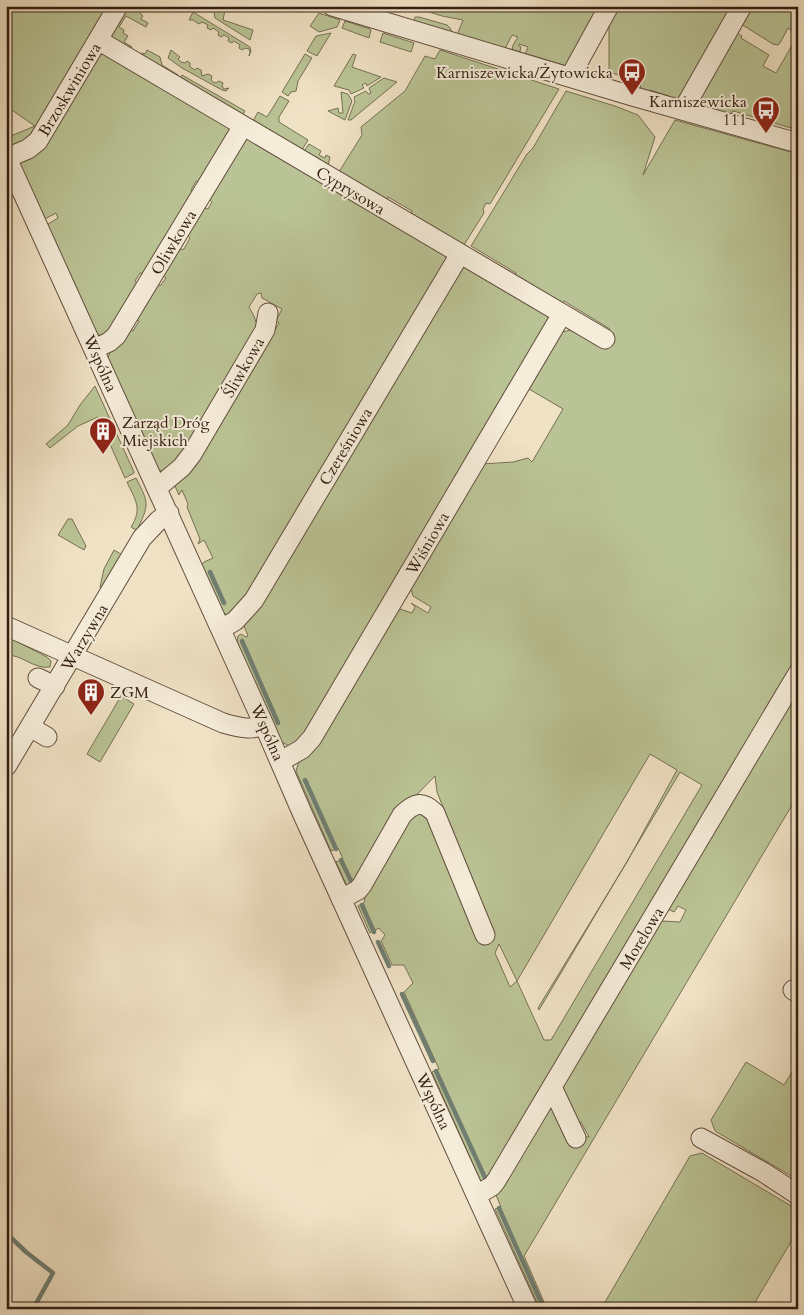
<svg xmlns="http://www.w3.org/2000/svg" width="804" height="1315" font-family="Cardo,serif">
<rect width="100%" height="100%" fill="#f0e2c5"/>
<filter id="stains"><feTurbulence type="fractalNoise" baseFrequency=".004" numOctaves="4"/><feColorMatrix values="0 0 0 0 .2 0 0 0 0 .09 0 0 0 0 .02 0 0 0 .5 -.17"/></filter>
<radialGradient id="worn" r=".72"><stop offset=".6" stop-color="#630" stop-opacity="0"/><stop offset="1" stop-color="#630" stop-opacity=".3"/></radialGradient>
<path fill="#bac395" stroke="#767052" fill-rule="evenodd" d="M6,6H112L32,139L12,147L8,144L6,138L35,126L6,106Z
M124,6H144L140,13L143,16L141,19L148,23L146,27L126,16L119,27L124,30L123,33L128,36L124,42L132,47L129,52L111,37V34Z
M419,6H602L566,68L524,57L528,47L519,44V46L521,47L519,55L512,52L513,45L518,37L512,35L505,49L457,35L463,20L442,16L426,11Z
M615,6H733L679,99L668,100L669,96L650,90V92L641,90L640,83L621,79V76L609,72V24Z
M751,6H798V34L788,28L780,43L778,45L773,44L741,24Z
M220,8L225,10L223,20L253,30L250,40L215,18L214,13Z
M193,12L250,47L251,51L249,56L250,52L249,49L245,48L242,50L239,48L240,45L234,41L232,43L228,41L229,38L224,35L221,37L218,35L219,32L213,28L211,30L207,28L208,25L202,22L199,24L193,20H189Z
M319,13L340,20L337,27L319,32L310,26Z
M415,17H419L447,25L451,29V35L413,23Z
M345,21L370,29L371,30L369,38L342,28Z
M736,32L742,36L741,38L769,55L763,66L776,73L798,35V130L733,111L730,117L695,105Z
M331,33L317,56L307,51L316,36Z
M383,33L414,43L411,52L380,42Z
M147,50L160,57L162,65L178,75L176,80L139,58L142,53L145,54Z
M171,50L180,57L178,59L181,62L185,63L187,61L190,63V67L195,70L197,68L201,70L202,76L208,74L212,76L211,80L213,82L216,83L219,81L223,83L222,86L224,89L229,88L226,91L222,90L182,68L168,58Z
M440,50L559,89L490,204L486,203L483,209L484,213L462,248L409,217L412,211L388,197L385,202L337,175L362,135L361,127L405,91L425,56L435,59Z
M103,53L125,62L124,67L232,128L202,185L196,181L191,190L196,194L148,275L140,273L135,281L140,287L116,327L103,336L95,334L45,226L58,218L56,213L43,220L19,165L97,56Z
M305,54L312,58L298,81L296,91L291,92L288,96L282,92Z
M353,54L356,55L352,67L381,77L367,86L366,83L362,85L364,88L351,94L349,90L334,86Z
M182,75L245,111L241,118L179,81Z
M384,78L397,82L351,120H348L355,101L354,97L366,91L368,94L371,93L369,88Z
M566,91L615,106L638,115L655,137L643,175L675,120L798,154V665L483,1186L432,1072L439,1069L404,992L413,983L404,965H392L381,941L385,935L379,928L370,933L358,906L364,903L365,897L361,899L413,814H420L429,821L475,886L437,792L435,776L400,812L358,881L347,886L336,862L343,859L338,848L331,851L296,771L299,761L397,608L412,613L415,607L411,603L428,613L431,607L413,596L411,589L482,464L513,462L528,458L532,462L563,409L529,389L562,332L571,330L600,347L610,329L564,301L560,306L513,278L516,273L471,246L527,154L533,148ZM650,754L677,770L627,862L538,1008L539,1010L680,772L702,785L551,1040H544L517,981ZM499,944L517,981L510,987L495,953Z
M341,92L348,94L352,101L345,120L328,111L338,108L339,113H343Z
M280,96L289,101L279,117V122L308,140L302,150L304,151L309,144L321,151L319,155L325,158L326,155L330,157L328,166L253,121L258,112L267,117Z
M248,136L318,181L450,258L247,602L229,615L222,613L201,566L204,562L213,558L204,540L198,544L200,539L187,507L188,504L182,490L179,495L174,484L271,337L279,323L276,321L282,309L262,298L261,293L257,294L249,307L254,316L257,325L184,456L162,471L158,470L108,358L111,349L126,327L133,331L139,321L132,317L153,282L160,286L166,278L159,273L172,251L184,249L190,238L184,232L200,206L208,209L212,202L206,196Z
M463,265L548,311L550,320L306,736L289,746L282,742L276,733L236,646L238,636L241,634L246,637L248,636L242,621Z
M95,386L134,472V473L125,478L98,417L78,426L50,448L46,444L68,425L80,405Z
M136,478C148,502 150,503 138,528L136,530L131,527C143,508 135,500 127,482Z
M68,519H72L86,546L84,550L58,535Z
M114,550L124,556L102,590L100,587L104,569Z
M6,636L47,657L51,661L50,667C35,670 21,654 6,655Z
M798,683V795L524,1256L547,1309H540L495,1209L501,1207L494,1190L546,1109L551,1107L582,1131L586,1137H589L581,1122L579,1123L560,1088L662,921L680,922L686,910L678,906L674,912L668,909Z
M121,696L134,704L100,762L87,754Z
M746,1062L784,1085L798,1062V1180L715,1131L711,1120Z
M702,1153L798,1210V1230L751,1309H601L690,1156Z"/>
<g fill="none" stroke-linecap="round" stroke-linejoin="round">
<path stroke="#707e71" stroke-width="4.5" d="M210,572L224,603
M242,641L278,723
M305,780L336,849
M341,860L352,883
M362,905L374,932
M378,942L389,966
M402,994L433,1061
M436,1071L487,1182
M499,1208L544,1309
M6,1233L26,1252L53,1273L33,1309"/>
<g stroke="#624e3d" stroke-width="21">
<path id="minor" d="M332,6L632,96L798,143
M98,40L605,339
M570,77L609,6
M683,110L742,6
M6,156L264,725L303,815L528,1309
M7,158L28,149L38,141L118,6
M94,349L109,342L116,336L243,126
M157,488L182,467L192,454L265,330L268,313
M6,626L223,723C238,727 250,731 264,725
M221,629L235,621L254,600L460,254
M38,678L55,686
M30,727L47,737
M281,761L302,749L312,738L562,314
M6,767L142,538L159,520L169,513
M341,899L358,890L362,885L402,815C414,803 422,800 435,813L485,935
M793,990L798,993
M552,1087L576,1138
M701,1138L763,1172L798,1195
M477,1195L492,1186L496,1181L798,673"/>
</g>
<use href="#minor" stroke="#f5ecd9" stroke-width="19"/>
</g>
<defs>
<g id="bus-pin" transform="scale(1.4375)"><path d="M0 17L-7.5 6A9.5 9.5 0 1 1 7.5 6Z" fill="#8f2418" stroke="#f5ecd9"/><path d="M-5-6H5V4H4V6H2V4H-2V6H-4V4H-5ZM-3.5-4V0h7V-4ZM-3.5 1.2v1.5H-2V1.2ZM2 1.2v1.5H3.5V1.2Z" fill="#fff"/></g>
<g id="building-pin" transform="scale(1.4375)"><path d="M0 17L-7.5 6A9.5 9.5 0 1 1 7.5 6Z" fill="#8f2418" stroke="#f5ecd9"/><path d="M-4-6H4V6H1V3H-1V6H-4ZM-2.5-4.3h1.7v1.8h-1.7ZM.8-4.3h1.7v1.8H.8ZM-2.5-1h1.7V.8h-1.7ZM.8-1h1.7V.8H.8Z" fill="#fff"/></g>
</defs>
<g fill-rule="evenodd">
<use href="#bus-pin" x="632" y="72"/>
<use href="#bus-pin" x="766" y="110"/>
<use href="#building-pin" x="103" y="431"/>
<use href="#building-pin" x="91" y="692"/>
</g>
<g text-anchor="middle" stroke-width="4" stroke-linejoin="round" paint-order="stroke">
<g font-size="16" fill="#321d10" stroke="#f5ecd9" text-anchor="end">
<text x="613" y="78">Karniszewicka/Żytowicka</text>
<text x="747" y="107">Karniszewicka<tspan x="747" dy="18">111</tspan></text>
<text x="122" y="428" text-anchor="start">Zarząd Dróg<tspan x="122" dy="18">Miejskich</tspan></text>
<text x="110" y="698" text-anchor="start">ZGM</text>
</g>
<g font-size="16" fill="#321d10" stroke="#f5ecd9">
<text transform="translate(69 89) rotate(-59)" y="6">Brzoskwiniowa</text>
<text transform="translate(351 190) rotate(31)" y="6">Cyprysowa</text>
<text transform="translate(173 242) rotate(-59)" y="6">Oliwkowa</text>
<text transform="translate(101 363) rotate(66)" y="6">Wspólna</text>
<text transform="translate(243 367) rotate(-60)" y="6">Śliwkowa</text>
<text transform="translate(345 446) rotate(-59)" y="6">Czereśniowa</text>
<text transform="translate(427 543) rotate(-60)" y="6">Wiśniowa</text>
<text transform="translate(84 637) rotate(-59)" y="6">Warzywna</text>
<text transform="translate(268 732) rotate(66)" y="6">Wspólna</text>
<text transform="translate(641 938) rotate(-59)" y="6">Morelowa</text>
<text transform="translate(434 1101) rotate(65)" y="6">Wspólna</text>
</g>
</g>
<rect width="804" height="1315" fill="none" stroke="#f0e2c5" stroke-width="25"/>
<rect x="8" y="8" width="789" height="1300" fill="none" stroke="#321d10" stroke-width="2.5"/>
<rect x="12" y="12" width="779" height="1290" fill="none" stroke="#321d10"/>
<rect width="100%" height="100%" filter="url(#stains)"/>
<rect width="100%" height="100%" fill="url(#worn)"/>
</svg>
